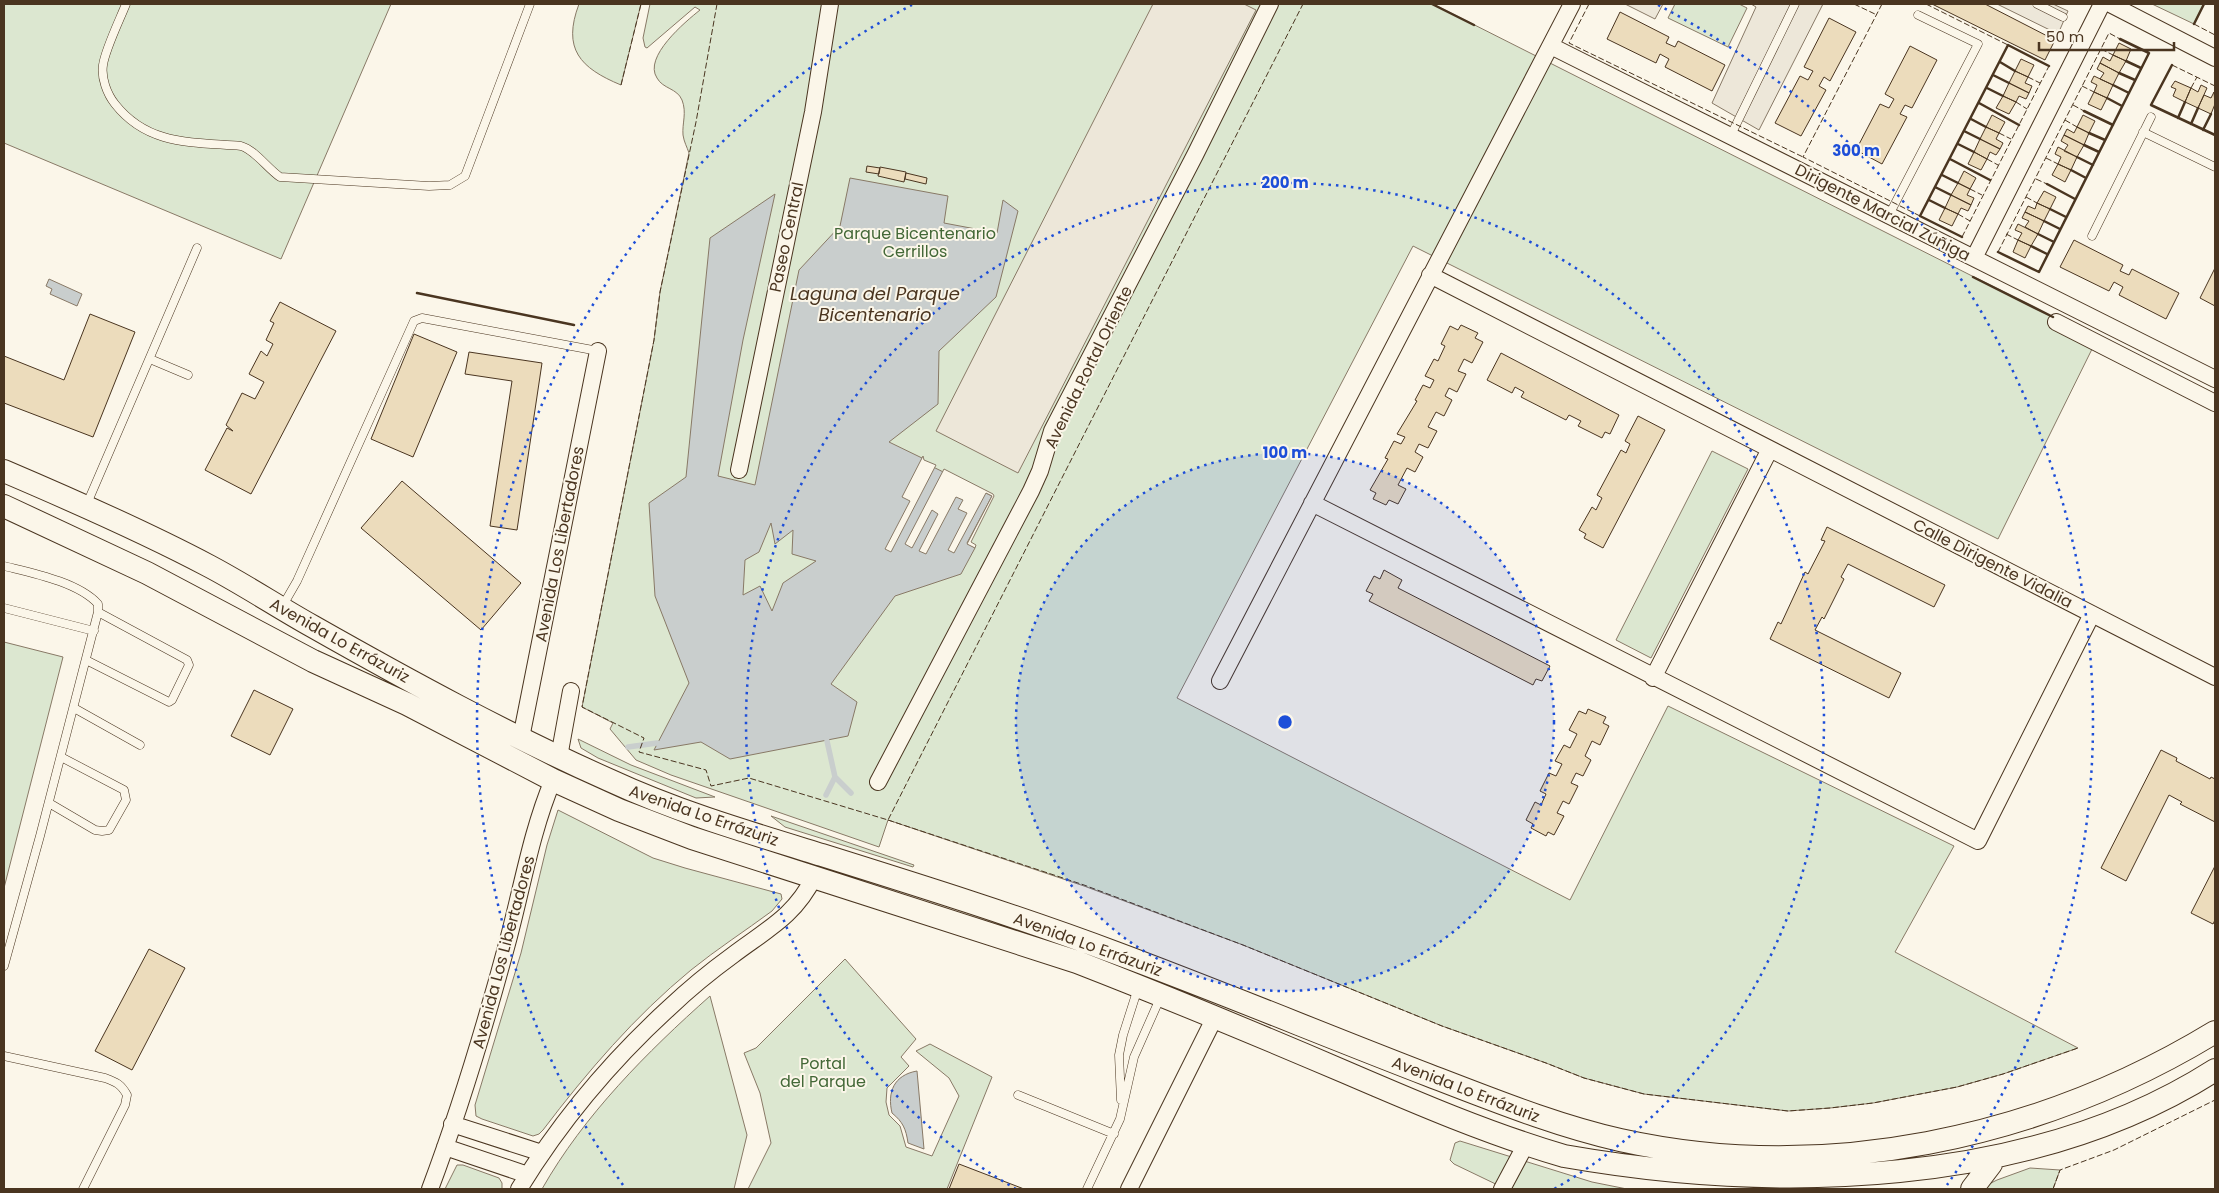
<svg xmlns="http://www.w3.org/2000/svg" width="2219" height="1193" font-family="Poppins,sans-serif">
<rect width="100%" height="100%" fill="#fbf6e9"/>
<path fill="#dce7d0" stroke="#887966" d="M4,4H391L281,259L4,143Z
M579,4H641L621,85C580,68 562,49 579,4Z
M650,4H1433L2097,339L1998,539L1413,246L1177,698L1570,900L1668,706L1954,846L1895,952L2078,1048L2003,1074L1957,1087L1873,1103L1830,1108L1788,1111L1644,1094L1584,1078L1546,1063L1442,1026L1243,945L1084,886L888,820L879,847L671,775L636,760L610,729L613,723L582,707L654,340L660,292L689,153C687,147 684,142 683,135C682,123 687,113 682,100C677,88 663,89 657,78C643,57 685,22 700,10L695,7L647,48L645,47L643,38Z
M1675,4H1739L1747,8L1728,47L1668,18Z
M2152,4H2204L2194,24Z
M1712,451L1748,469L1651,658L1616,640Z
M4,642L63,657L4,888Z
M578,739L631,765L715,797L696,798L598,758L581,748Z
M558,810L653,858L685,868L781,894L782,899L772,911C745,931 717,949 691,970C635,1016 587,1072 543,1130L539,1134L533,1136L482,1119L476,1116L475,1105L521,953L547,845Z
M771,816L914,865L913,867L785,827Z
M845,959L916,1039L901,1057L909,1066L887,1088L886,1102L889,1115L900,1126L906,1147L932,1156L959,1096L949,1078L916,1051L930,1044L992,1077L947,1189H748L771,1143L760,1093L744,1053L756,1048Z
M710,996L747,1135L734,1189H542C584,1115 647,1052 710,996Z
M1460,1141L1592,1182L1627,1189H1506L1454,1164L1450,1160L1455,1143Z
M457,1165H463L499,1178L502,1183V1189H445Z
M2030,1168L2060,1170L2053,1189H1979L1997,1180Z"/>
<path fill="#ede7d9" stroke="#887966" d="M1153,4H1244L1256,10L1018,473L936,431Z
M1625,4H1663L1655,19Z
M1751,4H1823L1759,130L1712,103L1756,7Z
M1997,4H2053L2068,11L2058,34Z"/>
<path fill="#c9cecd" stroke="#887966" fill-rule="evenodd" d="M850,178L948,196L944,223L997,233L1003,200L1018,211L996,297L939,351L938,404L889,442L922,458L921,461L992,496L967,543L975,548L961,574L895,596L831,684L857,702L848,736L730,759L701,742L654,750L689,683L655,596L649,503L686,477L710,238L775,194L743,340L718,476L755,485L799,270L840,226ZM771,523L775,544L793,530L792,554L816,561L783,583L772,611L760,586L743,595L745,560L759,552Z
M49,279L82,294L77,306L50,294L52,289L46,286Z
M917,1071L924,1149L908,1143C906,1129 903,1122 892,1113C887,1092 894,1075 917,1071Z"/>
<path fill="#fbf6e9" stroke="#887966" d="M923,456L924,460L936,465L891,552L885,549L910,501L902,497Z
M944,469L993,494L994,496L971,542L976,545L975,548L967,544L992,496L986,493L954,553L948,550L967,513L958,509L963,500L956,497L926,554L919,551L938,514L932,510L912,548L905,544Z"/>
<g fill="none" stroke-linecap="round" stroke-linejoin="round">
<path stroke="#c9cecd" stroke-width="5.5" d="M827,741L835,777L851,793
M628,747L657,743
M826,795L835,777"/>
</g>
<path fill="#ecdcbc" stroke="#4a3520" d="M1932,4H1985L2055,40L2045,60Z
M1620,12L1669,37L1666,43L1675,47L1678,41L1725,65L1712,91L1665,67L1669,59L1660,54L1656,63L1607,39Z
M1829,18L1856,32L1830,81L1824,77L1819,86L1826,90L1801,136L1775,123L1800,76L1808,80L1813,71L1804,67Z
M2119,43L2131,49L2126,61L2113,55Z
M1910,46L1937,60L1912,108L1905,105L1900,114L1907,117L1882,164L1856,150L1880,104L1889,108L1894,99L1885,94Z
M2113,55L2126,61L2119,73L2100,63L2103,57L2110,61Z
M2021,59L2034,65L2028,77L2015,71Z
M2100,63L2119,73L2113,85L2100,79L2104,73L2097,69Z
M2015,71L2028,77L2025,83L2032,86L2029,93L2009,83Z
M2094,76L2113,85L2107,98L2094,92L2097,85L2091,82Z
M2175,81L2191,88L2185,102L2173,96L2176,89L2171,87Z
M2009,83L2029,93L2026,99L2019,96L2016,102L2003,96Z
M2201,85L2207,88L2198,108L2185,102L2191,88L2198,92Z
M2094,92L2107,98L2101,110L2088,104Z
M2214,92L2215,104L2211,114L2198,108L2204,95L2211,98Z
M2003,96L2016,102L2009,114L1996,108Z
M1992,115L2005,122L1999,133L1986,127Z
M2083,115L2095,121L2089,133L2077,127Z
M1986,127L1999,133L1996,139L2003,143L2000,149L1980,139Z
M2077,127L2089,133L2084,145L2064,135L2067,129L2074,133Z
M2064,135L2084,145L2077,157L2064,151L2068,145L2061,141Z
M1980,139L2000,149L1996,155L1990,152L1987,159L1974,152Z
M2058,147L2077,157L2071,170L2058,164L2061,157L2055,154Z
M1974,152L1987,159L1981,170L1968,164Z
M2058,164L2071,170L2065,182L2052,175Z
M867,166L880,168L879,174L866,172Z
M880,167L906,172L904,182L878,176Z
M1964,171L1976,178L1970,189L1958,183Z
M906,173L927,178L926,184L905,179Z
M1958,183L1970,189L1967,195L1974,198L1971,205L1951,195Z
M2044,191L2056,197L2050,209L2037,203Z
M1951,195L1971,205L1968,211L1961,208L1958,214L1945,208Z
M2037,203L2050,209L2044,221L2025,212L2028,206L2035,209Z
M1945,208L1958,214L1952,226L1939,220Z
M2025,212L2044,221L2038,234L2025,227L2029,221L2022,218Z
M2018,224L2038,234L2031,246L2018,240L2022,233L2015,230Z
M2018,240L2031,246L2025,258L2013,252Z
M2074,240L2123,265L2120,271L2129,275L2132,269L2179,293L2166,319L2119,295L2123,287L2114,282L2109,291L2060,267Z
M2215,268V306L2200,298Z
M280,302L336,331L251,494L205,470L227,428L233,431L226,425L242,393L255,399L264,382L249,374L261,351L267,356L273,344L266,340L274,323L270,321Z
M90,314L135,332L93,437L4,403V356L64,380Z
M1461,325L1478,333L1475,338L1483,342L1472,363L1464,359L1458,371L1466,374L1457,392L1449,388L1445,396L1452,400L1444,416L1436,412L1428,427L1437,431L1428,448L1419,444L1415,452L1423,457L1415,472L1407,468L1398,485L1406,489L1398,504L1389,500L1386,505L1373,499L1376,493L1370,490L1388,459L1385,458L1394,441L1401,444L1405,437L1397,434L1417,401L1415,400L1423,385L1430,388L1434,380L1425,376L1434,359L1438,361L1445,346L1441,344L1450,326L1458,330Z
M414,334L457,352L413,457L371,439Z
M469,352L542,363L517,530L490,526L512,381L465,374Z
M1501,353L1619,415L1610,434L1605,432L1602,438L1578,426L1581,421L1569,415L1566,420L1521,397L1524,392L1515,387L1512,393L1487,380Z
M1638,416L1665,430L1603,548L1584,538L1586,534L1579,530L1592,507L1596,510L1602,498L1597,495L1621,450L1626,453L1630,444L1625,441Z
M402,481L521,583L481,630L361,528Z
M1827,527L1945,585L1934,607L1848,564L1841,577L1844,579L1824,619L1822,617L1815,630L1901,673L1889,698L1770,639L1778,622L1781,624L1805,572L1808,574L1825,541L1821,540Z
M1384,570L1402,580L1398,588L1550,666L1542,681L1536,679L1533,685L1369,601L1373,594L1366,591L1374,576L1380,579Z
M254,690L293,709L270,755L231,736Z
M1588,709L1606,717L1603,723L1609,726L1600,745L1592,741L1585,756L1591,760L1583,776L1576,773L1571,783L1578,786L1569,804L1563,801L1557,813L1564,816L1554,835L1548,832L1546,836L1531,828L1533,824L1526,820L1535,802L1541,805L1546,794L1540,791L1549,773L1556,776L1562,764L1555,761L1564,745L1570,748L1577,734L1569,730L1579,711L1586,714Z
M2161,750L2177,758L2176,761L2210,779L2211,777L2215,779V822L2180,804L2182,802L2169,795L2126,881L2101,868Z
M2215,866V920L2213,924L2191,913Z
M149,949L185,968L132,1070L95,1051Z
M959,1164L1024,1189H949Z"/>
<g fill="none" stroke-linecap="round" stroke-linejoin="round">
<g stroke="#4a3520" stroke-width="9">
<path id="lane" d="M126,4C120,19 105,50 103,65C101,78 107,94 115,104C148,146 193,142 241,146C255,150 267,168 280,177L429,186L450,185L465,176L530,4
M2037,4L2063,17
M2143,132L2215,167
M1731,135L1795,4
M1889,215L1978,44L1918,15
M2092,236L2151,117
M150,359L188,375
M86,506L197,248
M4,566C32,573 78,582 98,604V612L40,836L4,966
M282,607L297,581L414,321L422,318L598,351
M4,608L94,631
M86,660L169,702L172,700L189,665L187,660L98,612
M74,708L140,745
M49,803L95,830L102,831L109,830L126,800L124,790L61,757
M4,1056L105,1078C116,1082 121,1084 127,1095L125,1105L83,1189
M1018,1095L1114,1134
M1121,1100L1119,1055L1123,1035L1138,988
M1087,1189L1120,1119L1134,1057L1161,996"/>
</g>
<g stroke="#4a3520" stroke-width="18">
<path id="street" d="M2110,4L2215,58
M1551,46L2215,379
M1974,258L2102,4
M1430,275L2215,677
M2056,322L2215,403
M739,470L813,112L830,4
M1312,503L1978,841L2092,614
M1653,678L1770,449
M1220,681L1572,4
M521,738L598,351
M559,757L571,691
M878,782L1031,491L1040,471L1052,431L1195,155L1270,4
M452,1124L542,1153
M445,1147L528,1175
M430,1189C460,1109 485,1026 507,944C522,889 531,832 553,780
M519,1189C560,1122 611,1061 669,1008C689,989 711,971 733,955C766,930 795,916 814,877
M1129,1189L1215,1017
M1502,1189L1526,1144"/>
</g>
<g stroke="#4a3520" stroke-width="24">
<path id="secondary" d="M4,471C72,500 143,531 209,566C245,585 278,607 312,626C409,681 508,735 609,780C678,812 750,833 822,855C921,886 1020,917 1116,953C1221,992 1324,1035 1428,1075C1491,1099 1554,1125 1620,1140C1823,1185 2039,1139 2215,1032
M4,506L147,573L313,661L407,704L553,780L619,810L692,838L1077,962C1167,997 1256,1034 1345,1072C1417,1103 1489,1134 1564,1156C1775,1193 2030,1188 2215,1070
M1972,1189L1991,1164"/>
</g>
<use href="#lane" stroke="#fbf6e9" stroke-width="8"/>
<use href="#street" stroke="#fbf6e9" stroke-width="16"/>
<use href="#secondary" stroke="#fbf6e9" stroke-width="22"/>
<path stroke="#4a3520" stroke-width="1" stroke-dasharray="6 2.5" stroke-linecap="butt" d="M717,4L696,122L660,292L654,340L582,707L644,738L639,752L706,770L711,786L749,778L888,820L1303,4
M1589,4L1569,43L1803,157
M1854,4L1877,15
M1882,4L1803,157L1920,216
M1926,4L2008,45
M2194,24L2215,35
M2101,49L2113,55
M2172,65L2215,86
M2028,77L2040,83
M621,85L641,4
M2082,86L2094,92
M2191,88L2197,77
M2016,102L2027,109
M2073,105L2084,111
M2065,120L2077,127
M1999,133L2011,139
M2046,158L2058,164
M1987,159L1998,165
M2036,179L2047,184
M1970,189L1982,195
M2026,197L2037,203
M1958,214L1970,221
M2006,234L2018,240
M1962,237L2049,66
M1998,252L2109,33L2120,39
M888,820L1084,885L1243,945L1442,1026L1546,1063L1584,1078L1644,1094L1788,1111L1830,1108L1873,1103L1957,1087L2003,1074L2078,1048
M2053,1189L2060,1170L2114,1150L2215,1100"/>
<path stroke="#4a3520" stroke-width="2.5" d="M1432,4L1474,25
M2194,24L2204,4
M2126,61L2141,68
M2000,62L2015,71
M2172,65L2151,105L2215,135
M2119,73L2135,80
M1993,75L2009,83
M2113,85L2129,93
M1987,88L2003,96
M2107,98L2122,106
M1979,103L2019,125
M2084,111L2113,125
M2178,118L2185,102
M1971,119L1986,127
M2191,124L2198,108
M2203,130L2211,114
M1964,131L1980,139
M2089,133L2105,140
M1958,144L1974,152
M2084,145L2099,152
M2077,157L2093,165
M1950,159L1990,180
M2071,170L2086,178
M1942,175L1958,183
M2047,184L2075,199
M1935,187L1951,195
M1929,200L1945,208
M2050,209L2066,217
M2044,221L2060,229
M2038,234L2054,242
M1962,237L1920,216L2008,45L2049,66
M2031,246L2047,254
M1998,252L2039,272L2149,53L2120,39
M1973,277L2053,317
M417,293L574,325"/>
</g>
<circle cx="1285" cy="722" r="269" fill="#1d4ed8" fill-opacity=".12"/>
<g fill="none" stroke="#1d4ed8" stroke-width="2.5" stroke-dasharray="2.5 5">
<circle cx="1285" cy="722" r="269"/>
<path d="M1016 1189A539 539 0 1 1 1554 1189"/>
<path d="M623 1185A808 808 0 0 1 912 5M1658 5A808 808 0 0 1 1947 1185"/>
</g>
<g text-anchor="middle" stroke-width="4" stroke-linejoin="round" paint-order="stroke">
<g font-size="16" fill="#4a3520" stroke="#fbf6e9">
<text transform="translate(1883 212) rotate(27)" y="6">Dirigente Marcial Zúñiga</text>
<text transform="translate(786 237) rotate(-78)" y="6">Paseo Central</text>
<text transform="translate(1088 367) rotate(-64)" y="6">Avenida Portal Oriente</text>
<text transform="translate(559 544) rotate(-79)" y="6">Avenida Los Libertadores</text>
<text transform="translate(1993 563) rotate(27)" y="6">Calle Dirigente Vidalia</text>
<text transform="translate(340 640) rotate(29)" y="6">Avenida Lo Errázuriz</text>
<text transform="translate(704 815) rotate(19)" y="6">Avenida Lo Errázuriz</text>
<text transform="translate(1088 944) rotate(20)" y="6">Avenida Lo Errázuriz</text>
<text transform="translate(503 952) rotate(-75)" y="6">Avenida Los Libertadores</text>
<text transform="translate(1466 1089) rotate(21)" y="6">Avenida Lo Errázuriz</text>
</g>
<g font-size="16" fill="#436837" stroke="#fbf6e9">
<text x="915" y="239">Parque Bicentenario<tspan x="915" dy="18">Cerrillos</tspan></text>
<text x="823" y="1069">Portal<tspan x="823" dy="18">del Parque</tspan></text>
</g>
<g font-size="18" font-style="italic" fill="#4a3520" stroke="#fbf6e9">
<text x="875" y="300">Laguna del Parque<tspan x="875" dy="21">Bicentenario</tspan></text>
</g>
</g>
<circle cx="1285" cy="722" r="8" fill="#1d4ed8" stroke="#fbf6e9" stroke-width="2.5"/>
<g font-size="15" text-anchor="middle" font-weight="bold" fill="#1d4ed8" stroke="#fbf6e9" stroke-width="4" stroke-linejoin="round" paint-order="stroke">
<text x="1856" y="156">300 m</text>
<text x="1285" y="188">200 m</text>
<text x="1285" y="458">100 m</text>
</g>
<rect width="2219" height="1193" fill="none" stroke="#4a3520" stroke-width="10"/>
<path d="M2039 42v8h135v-8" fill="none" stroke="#4a3520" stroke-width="2.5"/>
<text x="2046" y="42" font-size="15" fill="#4a3520" stroke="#fbf6e9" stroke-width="4" paint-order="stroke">50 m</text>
</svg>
